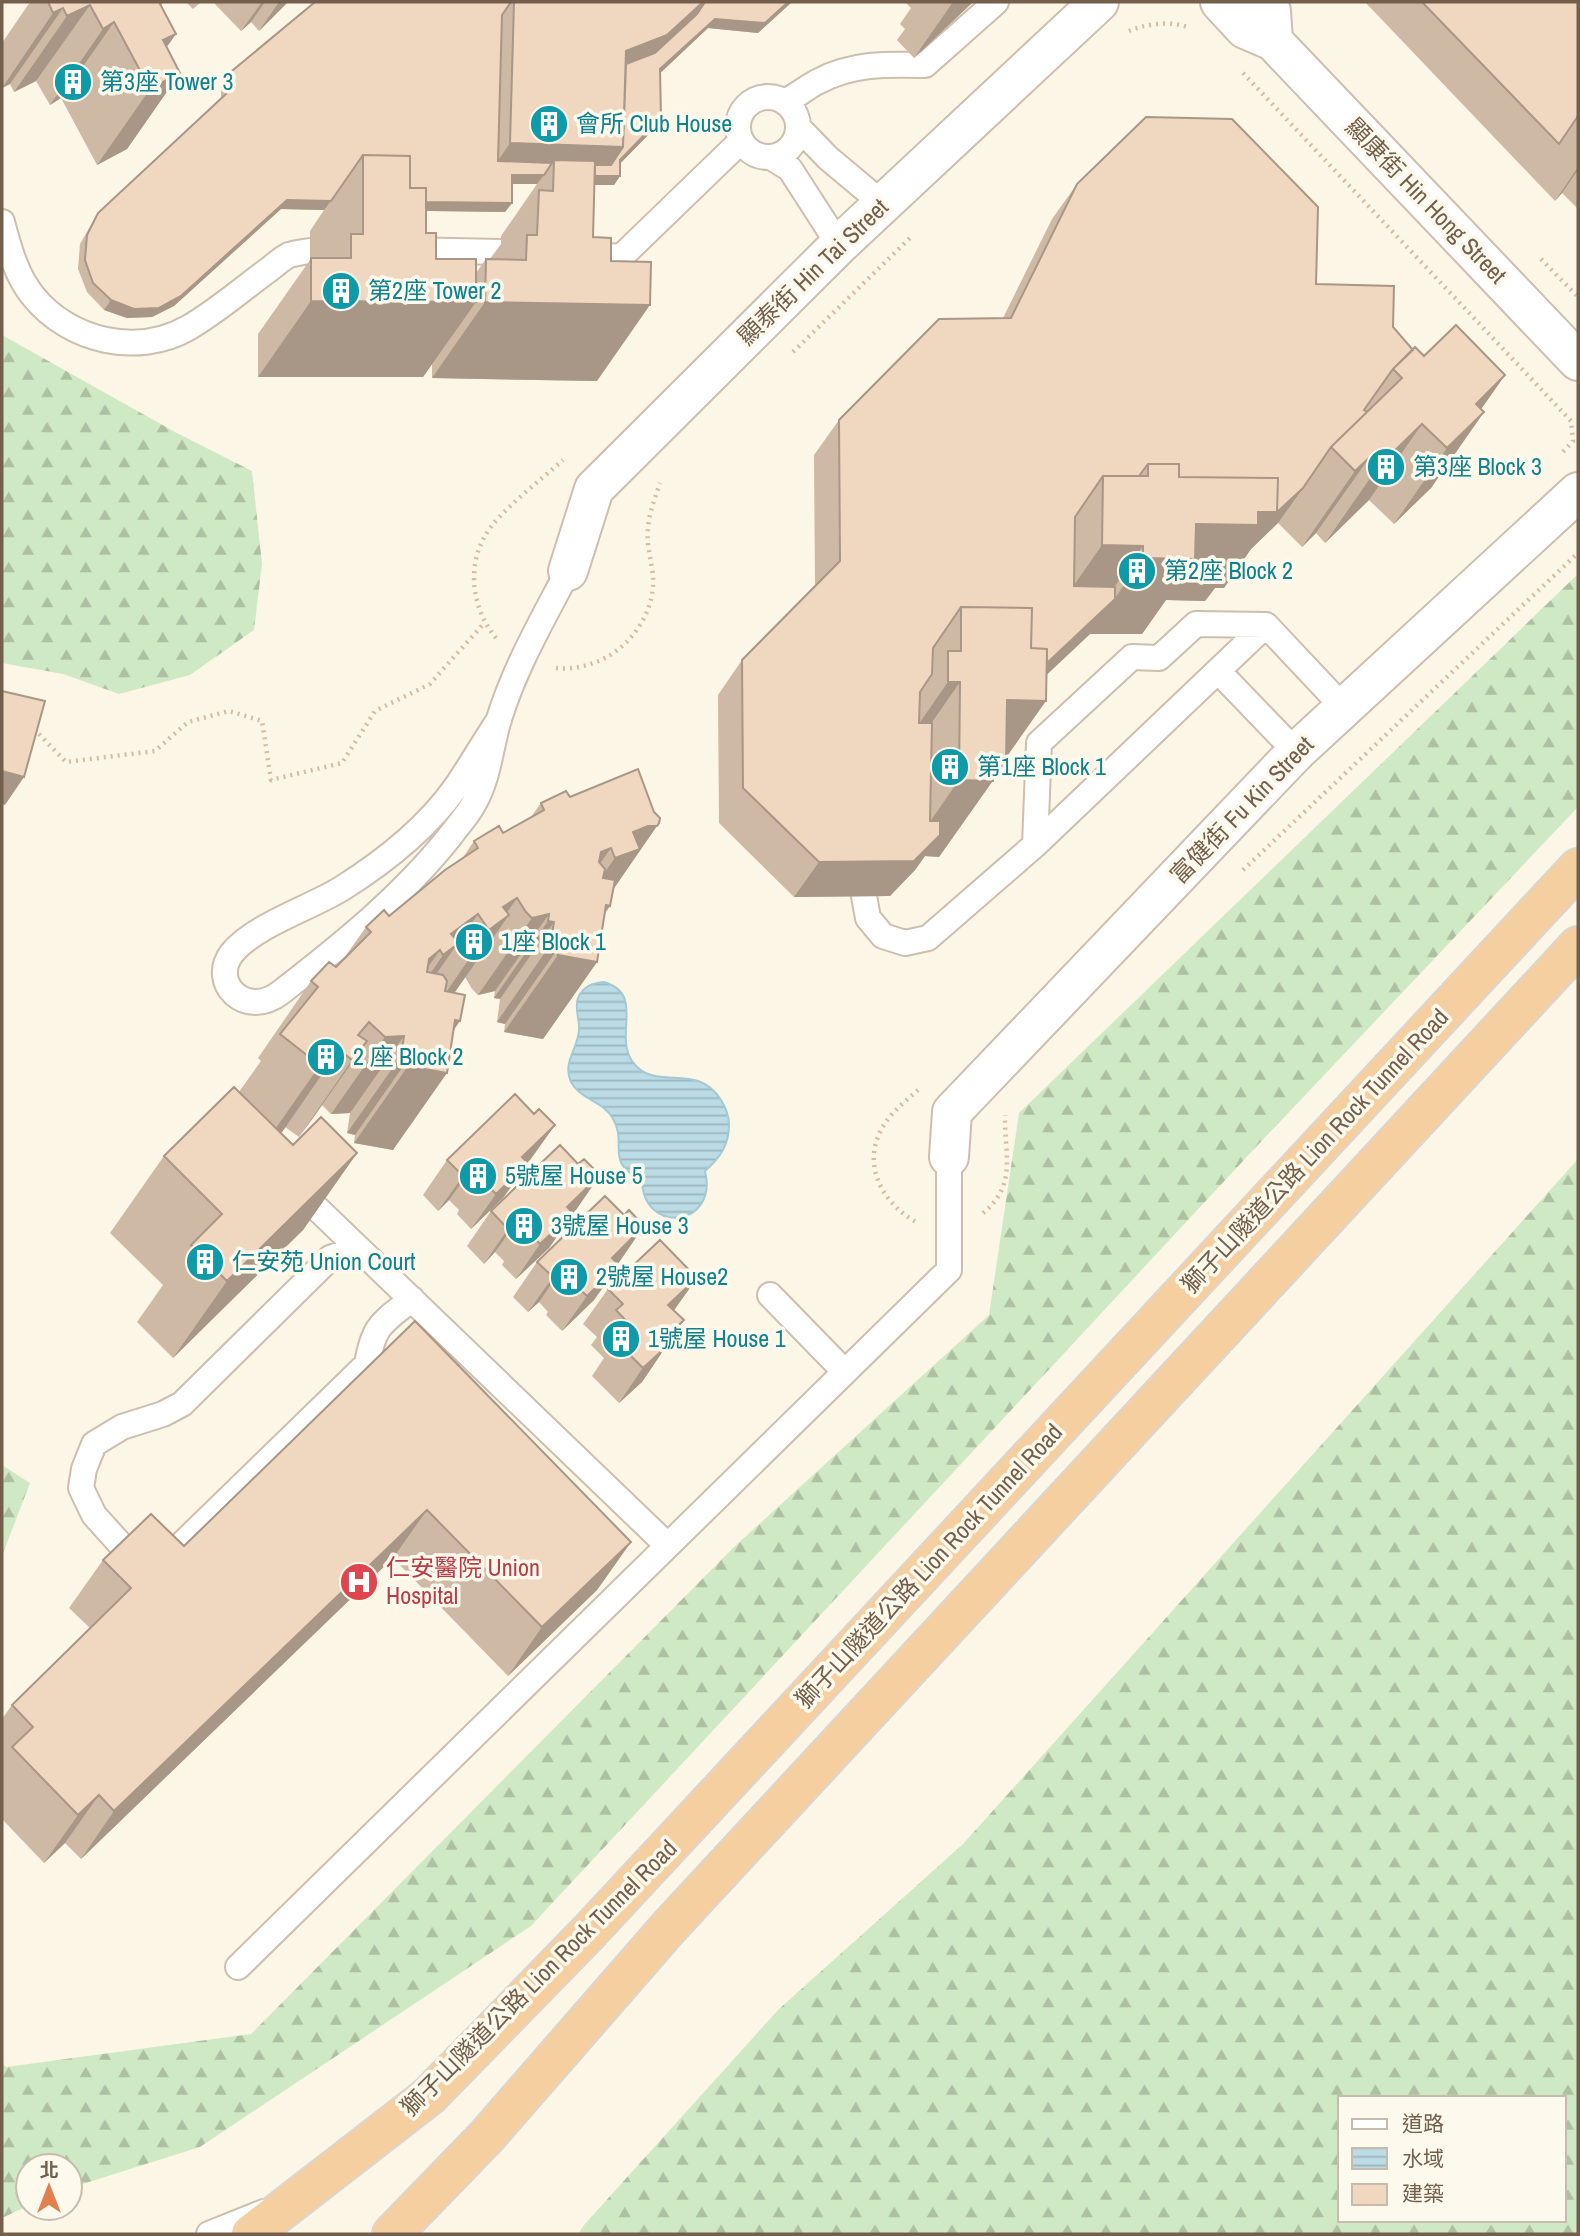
<svg xmlns="http://www.w3.org/2000/svg" width="1580" height="2236" font-family="'Archivo Narrow','Noto Sans TC',sans-serif">
<defs>
<pattern id="forest-firs" width="22" height="20" patternUnits="userSpaceOnUse" patternTransform="scale(1.75)"><rect width="22" height="20" fill="#d0e9c5"/><path d="M5 1l3.5 6h-7zM16 11l3.5 6h-7z" fill="#adc0a2"/></pattern>
<pattern id="water-rules" width="6" height="5" patternUnits="userSpaceOnUse" patternTransform="scale(1.75)"><rect width="6" height="5" fill="#bbdbe5"/><path d="M0 2.5h6" fill="none" stroke="#9db5bc"/></pattern>
</defs>
<rect width="100%" height="100%" fill="#fcf6e6"/>
<path fill="url(#forest-firs)" fill-rule="evenodd" d="M2,335L175,432L252,471L262,564L254,630L190,675L119,694L63,674L2,663Z
M1578,574V807L1256,1147L531,1926L200,2147L70,2188V2166H28V2206L2,2218V2062L6,2067L251,2034L734,1547L989,1315L1019,1113Z
M1578,1159V2233L578,2234L584,2225L779,2009L963,1844ZM1340,2098H1564V2220H1340Z
M2,1465L30,1483L2,1556Z"/>
<path fill="url(#water-rules)" stroke="#a2c9d6" stroke-width="2" d="M604,982C645,994 614,1034 632,1061C655,1094 696,1060 721,1100C726,1108 729,1116 729,1125C729,1145 720,1158 705,1171C719,1227 643,1236 642,1180C603,1162 629,1144 612,1117C602,1101 580,1099 571,1082C562,1062 578,1049 579,1030C580,1019 574,1008 578,998C583,986 593,983 604,982Z"/>
<g fill="none" stroke-linecap="round" stroke-linejoin="round">
<g stroke="#cdbead" stroke-width="28">
<path id="service" d="M738 127a30 30 0 1 1 60 0a30 30 0 1 1-60 0Z
M785,102C796,96 806,88 817,82C852,63 887,64 925,65L996,2
M799,128L828,158L883,204
M771,157L790,169L839,245
M2,222C9,248 16,275 33,296C69,341 137,357 188,328C216,312 241,290 267,271C274,266 281,259 289,255C295,253 303,252 310,251
M404,250L501,252
M578,254L621,257L741,141
M1218,671L1296,752
M499,720C484,742 471,765 456,787C427,828 384,862 341,889C310,908 255,925 232,953C209,983 246,1019 280,993C342,945 403,896 451,835C458,825 467,816 473,805C489,778 490,749 499,719C515,667 543,619 568,571
M1035,845L1039,743L1132,657L1159,658L1196,624L1266,625L1344,708
M864,896L868,918L883,936L905,943L928,938L1035,845L1266,625
M302,1194L667,1545
M358,1248L330,1258L182,1404L163,1414L122,1427L94,1444L84,1469L81,1488L94,1515L121,1545L140,1555L160,1558L179,1547L367,1364C374,1324 382,1323 412,1299
M770,1295L845,1372
M238,1967L949,1270V1157
M209,2234L264,2212"/>
</g>
<g stroke="#cdbead" stroke-width="42">
<path id="minor" d="M1220,2L1245,29L1273,41L1578,361
M1266,2L1271,11L1273,41
M568,571L594,489L839,245L1099,2
M949,1157L952,1112L1296,752L1578,492"/>
</g>
<g stroke="#dbd5d0" stroke-width="42">
<path id="trunk" d="M251,2234L429,2096L588,1933L1578,868
M392,2234L487,2136L669,1927L1578,946"/>
</g>
<path stroke="#d5bba2" stroke-width="4.5" stroke-dasharray="2 5" stroke-linecap="butt" d="M1129,31C1145,24 1173,20 1189,28
M1243,73L1571,421L1573,441L1561,454
M1541,259L1578,297
M793,352L912,236
M496,638C473,610 466,569 485,536C497,513 542,479 563,460
M556,668C573,670 592,665 607,657C635,641 655,609 653,577C652,562 646,545 648,529C649,513 655,498 660,483
M34,729L66,762L155,751L188,722L229,711L262,721L271,780L342,763L375,711L430,684L485,622
M1243,870L1578,553
M918,1090C907,1100 894,1110 886,1122C859,1160 880,1203 918,1223
M983,1213C1018,1185 1004,1152 1005,1115"/>
<use href="#service" stroke="#fff" stroke-width="24"/>
<use href="#minor" stroke="#fff" stroke-width="38"/>
<use href="#trunk" stroke="#f6cfa0" stroke-width="38"/>
</g>
<path fill="#ceb9a4" fill-rule="evenodd" d="M30,2H164L161,5L167,47L180,73L127,149L97,165L61,98L50,105L36,81L14,92L10,84L2,88V43Z
M186,2H201L193,9Z
M213,2H288L259,31L251,22L241,31Z
M315,2H792L758,33L708,28L660,73L661,118L655,128L620,163V176L614,185H595L593,237L597,381L432,378V364L423,377H258V334L310,260V231L324,210L281,209L174,306L152,317L127,318L104,310L87,292L78,269L80,244L98,213L221,99V85L227,75ZM512,184H537L501,236V244L490,259H486L476,273L436,259L426,233V211L505,212L512,203Z
M905,2H973L914,58L897,40L905,29L900,24L911,8Z
M1365,2H1578V209L1562,193L1555,201Z
M1077,184L1316,284L1393,327L1413,350L1424,356L1505,375L1481,409L1484,412L1431,488L1394,524L1369,500L1325,543L1316,533L1302,547L1278,523L1251,549L1224,588H1215L1205,601L1166,600L1142,634H1090L1046,675L1006,757V762L939,857L925,856L915,870L890,896L794,897L719,823L718,695L742,660L815,586L814,455L839,420L1003,318L1052,219Z
M570,797L654,812L659,823L613,889L604,914L597,962L543,1039L504,1032L505,1024L497,1022L500,999L494,998L495,991L478,995L472,989L465,977L454,993L453,1031L393,1150L354,1143L355,1135L347,1133L350,1113L331,1114L322,1105L299,1137L285,1127L281,1133L293,1145L357,1153L303,1230L173,1358L137,1322L163,1285L110,1233L164,1156L239,1092L261,1061L258,1058L311,981L336,967L342,961L366,927L389,916L462,859L474,841L503,833L531,817L541,803Z
M534,1114L555,1125L503,1198L471,1229L457,1214L459,1210L449,1200L438,1211L423,1195L447,1160Z
M578,1164L600,1175L549,1248L516,1279L502,1265L504,1261L495,1252L484,1264L467,1246L491,1211Z
M620,1261L618,1264L619,1265L594,1300L562,1331L546,1315L548,1312L539,1302L528,1312L513,1297L537,1262Z
M697,1278L674,1310L684,1320L642,1382L619,1403L592,1376L604,1358L591,1345L597,1337L583,1324L608,1289Z
M415,1321L631,1542L597,1590L508,1676L393,1558L81,1859L65,1843L44,1863L2,1819V1719L12,1705L90,1628L69,1608L103,1560L184,1546Z"/>
<path fill="#a89686" d="M262,2H265L251,22L241,31Z
M279,2H288L259,31Z
M703,2H705L690,23L648,62L613,69L626,51Z
M788,2H792L758,33L708,28L654,79L660,69L715,19Z
M953,2H973L914,58Z
M90,5L36,81L14,92L67,16Z
M63,8L10,84L2,88L53,13Z
M114,22L61,98L50,105L103,29Z
M176,34L144,79L163,40Z
M180,73L127,149L97,165L150,89Z
M661,118L655,128L614,170L620,160Z
M510,143L623,147L604,175L554,160L546,172L491,171Z
M1578,167V170L1562,193L1555,201Z
M512,175H544L537,184H505Z
M554,175L620,176L614,185H554Z
M287,200L331,201L324,210L281,209L174,306L152,317L127,318L104,310L111,300Z
M363,201L512,203L505,212L363,210Z
M311,301L476,302L423,377H258Z
M485,302L650,305L597,381L432,378Z
M1505,375L1468,428L1484,412L1431,488L1394,524L1447,448L1476,404Z
M1422,424L1369,500L1325,543L1378,467Z
M1369,458L1316,533L1302,547L1355,471Z
M1303,488L1278,523L1251,549L1224,588H1215L1205,601L1166,600L1142,634H1090L1143,558V546L1090,622L1049,621L1102,545L1150,518L1258,512Z
M1115,599L1090,634L1020,700L1046,701L1003,762H1006L939,857L925,856L915,870L890,896L794,897L819,862L906,856L959,780L978,724Z
M948,682H960L907,758H895Z
M2,771L24,777L5,805L2,804Z
M659,823L606,900L561,935L633,832Z
M611,848L557,925L554,922L500,999L494,998L548,921L601,852Z
M517,898L501,921L509,915L455,992L436,1007L489,930L503,907Z
M606,905L610,906L574,958L597,962L543,1039L504,1032L558,955Z
M478,914L405,1019L390,1032L443,955L451,934Z
M549,914L495,991L478,995L532,918Z
M550,945L559,947L505,1024L497,1022Z
M440,950L386,1027L429,959Z
M455,1020L460,1021L426,1070L447,1073L393,1150L354,1143L408,1066Z
M404,1036L350,1113L331,1114L385,1037Z
M367,1041L313,1118L299,1137L352,1060Z
M401,1056L409,1058L355,1135L347,1133Z
M329,1064L276,1141L264,1145L318,1068L323,1069Z
M555,1125L530,1160L497,1192L522,1157Z
M357,1153L303,1230L173,1358L227,1281Z
M528,1163L503,1198L471,1229L496,1194Z
M474,1165L449,1200L438,1211L463,1176Z
M600,1175L576,1210L543,1242L567,1207Z
M573,1213L549,1248L516,1279L540,1244Z
M520,1217L495,1252L484,1264L508,1229Z
M644,1226L620,1261L588,1293L612,1258Z
M619,1265L594,1300L562,1331L587,1296Z
M563,1267L539,1302L528,1312L553,1277Z
M697,1278L672,1313L668,1305Z
M684,1320L642,1382L619,1403L661,1341Z
M427,1510L393,1558L81,1859L114,1811Z
M631,1542L597,1590L508,1676L542,1627Z
M99,1795L65,1843L44,1863L78,1815Z"/>
<path fill="#f0d7bf" stroke="#a89686" stroke-width="2" d="M48,2H159L176,34L163,40L180,73L150,89L114,22L103,29L90,5L67,16L63,8L53,13Z
M315,2H511L502,15L498,161L552,163L544,175H512V203L426,202V188H410V156L363,155L331,201L287,200L181,296L159,308L134,309L111,300L93,283L85,260L87,235L98,213L227,93V75Z
M514,2H703L667,35L626,51L623,147L510,143Z
M705,2H788L765,23L715,19L660,69L661,118L620,160V176H595V165H611L623,147L626,64L655,53L697,14Z
M1422,2H1578V116L1559,144Z
M1146,117L1232,119L1318,207L1316,284L1394,286L1393,327L1413,350L1393,369L1364,410L1367,412L1331,447L1303,488L1275,514L1277,512L1278,478L1179,477V464H1148L1139,476H1103L1075,517L1074,586L1115,587V599L1047,663V649L1031,648L1032,608L961,607L933,648L932,674L920,692L919,723H932L930,821H940V835L914,861L819,862L743,788L742,660L840,561L839,420L939,319L1011,318L1077,184Z
M363,155L410,156V188H426V233H436V259H476V302L311,301V258H351V234H363Z
M554,160L595,161L593,237L611,238V261L651,262L650,305L485,302L486,259L526,260L527,235H537L539,190L553,191Z
M1456,325L1505,375L1476,404L1484,412L1447,448L1422,424L1378,467L1369,458L1355,471L1331,447L1402,378L1393,369L1415,347L1424,356Z
M1148,464H1179V477L1278,478L1277,512H1258V525L1196,524L1195,559L1143,558V546L1102,545L1103,476H1148Z
M961,607L1032,608L1031,648L1047,649L1046,701L1007,700L1006,762H993V781L959,780L960,682H948V651H961Z
M2,691L45,701L24,777L2,771Z
M638,769L654,812L660,818L659,823L657,826H648L633,832L640,849L615,858L611,848L601,852L599,862L605,869L603,878L615,880L610,906L606,905L597,962L558,955L559,947L550,945L554,922L548,921L549,914L532,918L526,912L517,898L503,907L509,915L489,930L478,914L451,934L459,943L443,955L440,950L429,959L427,972L443,975L447,981L445,991L465,995L460,1021L455,1020L447,1073L408,1066L409,1058L401,1056L404,1036L385,1037L369,1022L358,1035L367,1041L352,1060L337,1048L329,1058V1064L322,1069L318,1068L313,1060L280,1034L318,987L311,981L329,962L336,967L371,932L366,927L384,910L389,916L445,870L478,848L474,841L499,826L503,833L544,810L541,803L566,791L570,797Z
M234,1087L293,1145L321,1117L357,1153L227,1281L191,1245L222,1214L164,1156Z
M515,1094L534,1114L539,1109L555,1125L522,1157L528,1163L496,1194L481,1179L484,1176L474,1165L463,1176L447,1160Z
M560,1145L578,1164L584,1159L600,1175L567,1207L573,1213L540,1244L527,1230L529,1227L520,1217L508,1229L491,1211Z
M605,1196L624,1215L629,1210L644,1226L612,1258L619,1265L587,1296L570,1280L573,1277L563,1267L553,1277L537,1262Z
M660,1240L697,1278L668,1305L684,1320L661,1341L666,1347L643,1368L616,1341L631,1326L616,1310L623,1304L608,1289Z
M415,1321L631,1542L542,1627L427,1510L114,1811L99,1795L78,1815L12,1747L33,1727L12,1705L131,1588L103,1560L151,1514L184,1546Z"/>
<defs>
<g id="building-disc" transform="scale(2.0125)"><circle r="9.5" fill="#0f9aa8" stroke="#fef9ed"/><path d="M-4-6H4V6H1V3H-1V6H-4ZM-2.5-4.3h1.7v1.8h-1.7ZM.8-4.3h1.7v1.8H.8ZM-2.5-1h1.7V.8h-1.7ZM.8-1h1.7V.8H.8Z" fill="#fff"/></g>
<g id="hospital-disc" transform="scale(2.0125)"><circle r="9.5" fill="#e0444e" stroke="#fef9ed"/><path d="M-5-5h3v3.5h4V-5h3V5h-3V1.5h-4V5h-3Z" fill="#fff"/></g>
</defs>
<g fill-rule="evenodd">
<use href="#building-disc" x="73" y="82"/>
<use href="#building-disc" x="549" y="124"/>
<use href="#building-disc" x="341" y="291"/>
<use href="#building-disc" x="1386" y="467"/>
<use href="#building-disc" x="1137" y="571"/>
<use href="#building-disc" x="950" y="767"/>
<use href="#building-disc" x="474" y="942"/>
<use href="#building-disc" x="326" y="1057"/>
<use href="#building-disc" x="478" y="1176"/>
<use href="#building-disc" x="524" y="1226"/>
<use href="#building-disc" x="205" y="1262"/>
<use href="#building-disc" x="569" y="1277"/>
<use href="#building-disc" x="621" y="1339"/>
<use href="#hospital-disc" x="359" y="1582"/>
</g>
<g text-anchor="middle" stroke-width="7" stroke-linejoin="round" paint-order="stroke">
<g font-size="24" fill="#0d838f" stroke="#fef9ed" text-anchor="start">
<text x="100" y="90">第3座 Tower 3</text>
<text x="576" y="132">會所 Club House</text>
<text x="368" y="299">第2座 Tower 2</text>
<text x="1413" y="475">第3座 Block 3</text>
<text x="1164" y="579">第2座 Block 2</text>
<text x="977" y="775">第1座 Block 1</text>
<text x="501" y="950">1座 Block 1</text>
<text x="353" y="1065">2 座 Block 2</text>
<text x="505" y="1184">5號屋 House 5</text>
<text x="551" y="1234">3號屋 House 3</text>
<text x="232" y="1270">仁安苑 Union Court</text>
<text x="596" y="1285">2號屋 House2</text>
<text x="648" y="1347">1號屋 House 1</text>
</g>
<g font-size="24" fill="#745e4c" stroke="#fef9ed">
<text transform="translate(1426 201) rotate(46)" y="8">顯康街 Hin Hong Street</text>
<text transform="translate(813 272) rotate(-44)" y="8">顯泰街 Hin Tai Street</text>
<text transform="translate(1242 810) rotate(-46)" y="8">富健街 Fu Kin Street</text>
<text transform="translate(1315 1151) rotate(-47)" y="8">獅子山隧道公路 Lion Rock Tunnel Road</text>
<text transform="translate(929 1566) rotate(-47)" y="8">獅子山隧道公路 Lion Rock Tunnel Road</text>
<text transform="translate(539 1978) rotate(-45)" y="8">獅子山隧道公路 Lion Rock Tunnel Road</text>
</g>
<g font-size="24" fill="#be3a42" stroke="#fef9ed" text-anchor="start">
<text x="386" y="1576">仁安醫院 Union<tspan x="386" dy="28">Hospital</tspan></text>
</g>
</g>
<rect width="1580" height="2236" fill="none" stroke="#745e4c" stroke-width="7"/>
<rect x="1338" y="2096" width="228" height="126" fill="#fef9ed" stroke="#c7bbad" stroke-width="2"/>
<rect x="1352" y="2119" width="35" height="10" fill="#ffffff" stroke="#c7bbad" stroke-width="2"/>
<text x="1402" y="2131" font-size="21" fill="#745e4c">道路</text>
<rect x="1352" y="2148" width="35" height="21" fill="url(#water-rules)" stroke="#c7bbad" stroke-width="2"/>
<text x="1402" y="2166" font-size="21" fill="#745e4c">水域</text>
<rect x="1352" y="2184" width="35" height="21" fill="#f0d7bf" stroke="#c7bbad" stroke-width="2"/>
<text x="1402" y="2201" font-size="21" fill="#745e4c">建築</text>
<g transform="translate(49 2187)"><circle r="33" fill="#fef9ed" stroke="#c7bbad" stroke-width="2"/>
<path d="M0-5L12 26L0 18L-12 26Z" fill="#e27f4f"/>
<text y="-10" font-size="19" font-weight="bold" text-anchor="middle" fill="#745e4c">北</text>
</g>
</svg>
